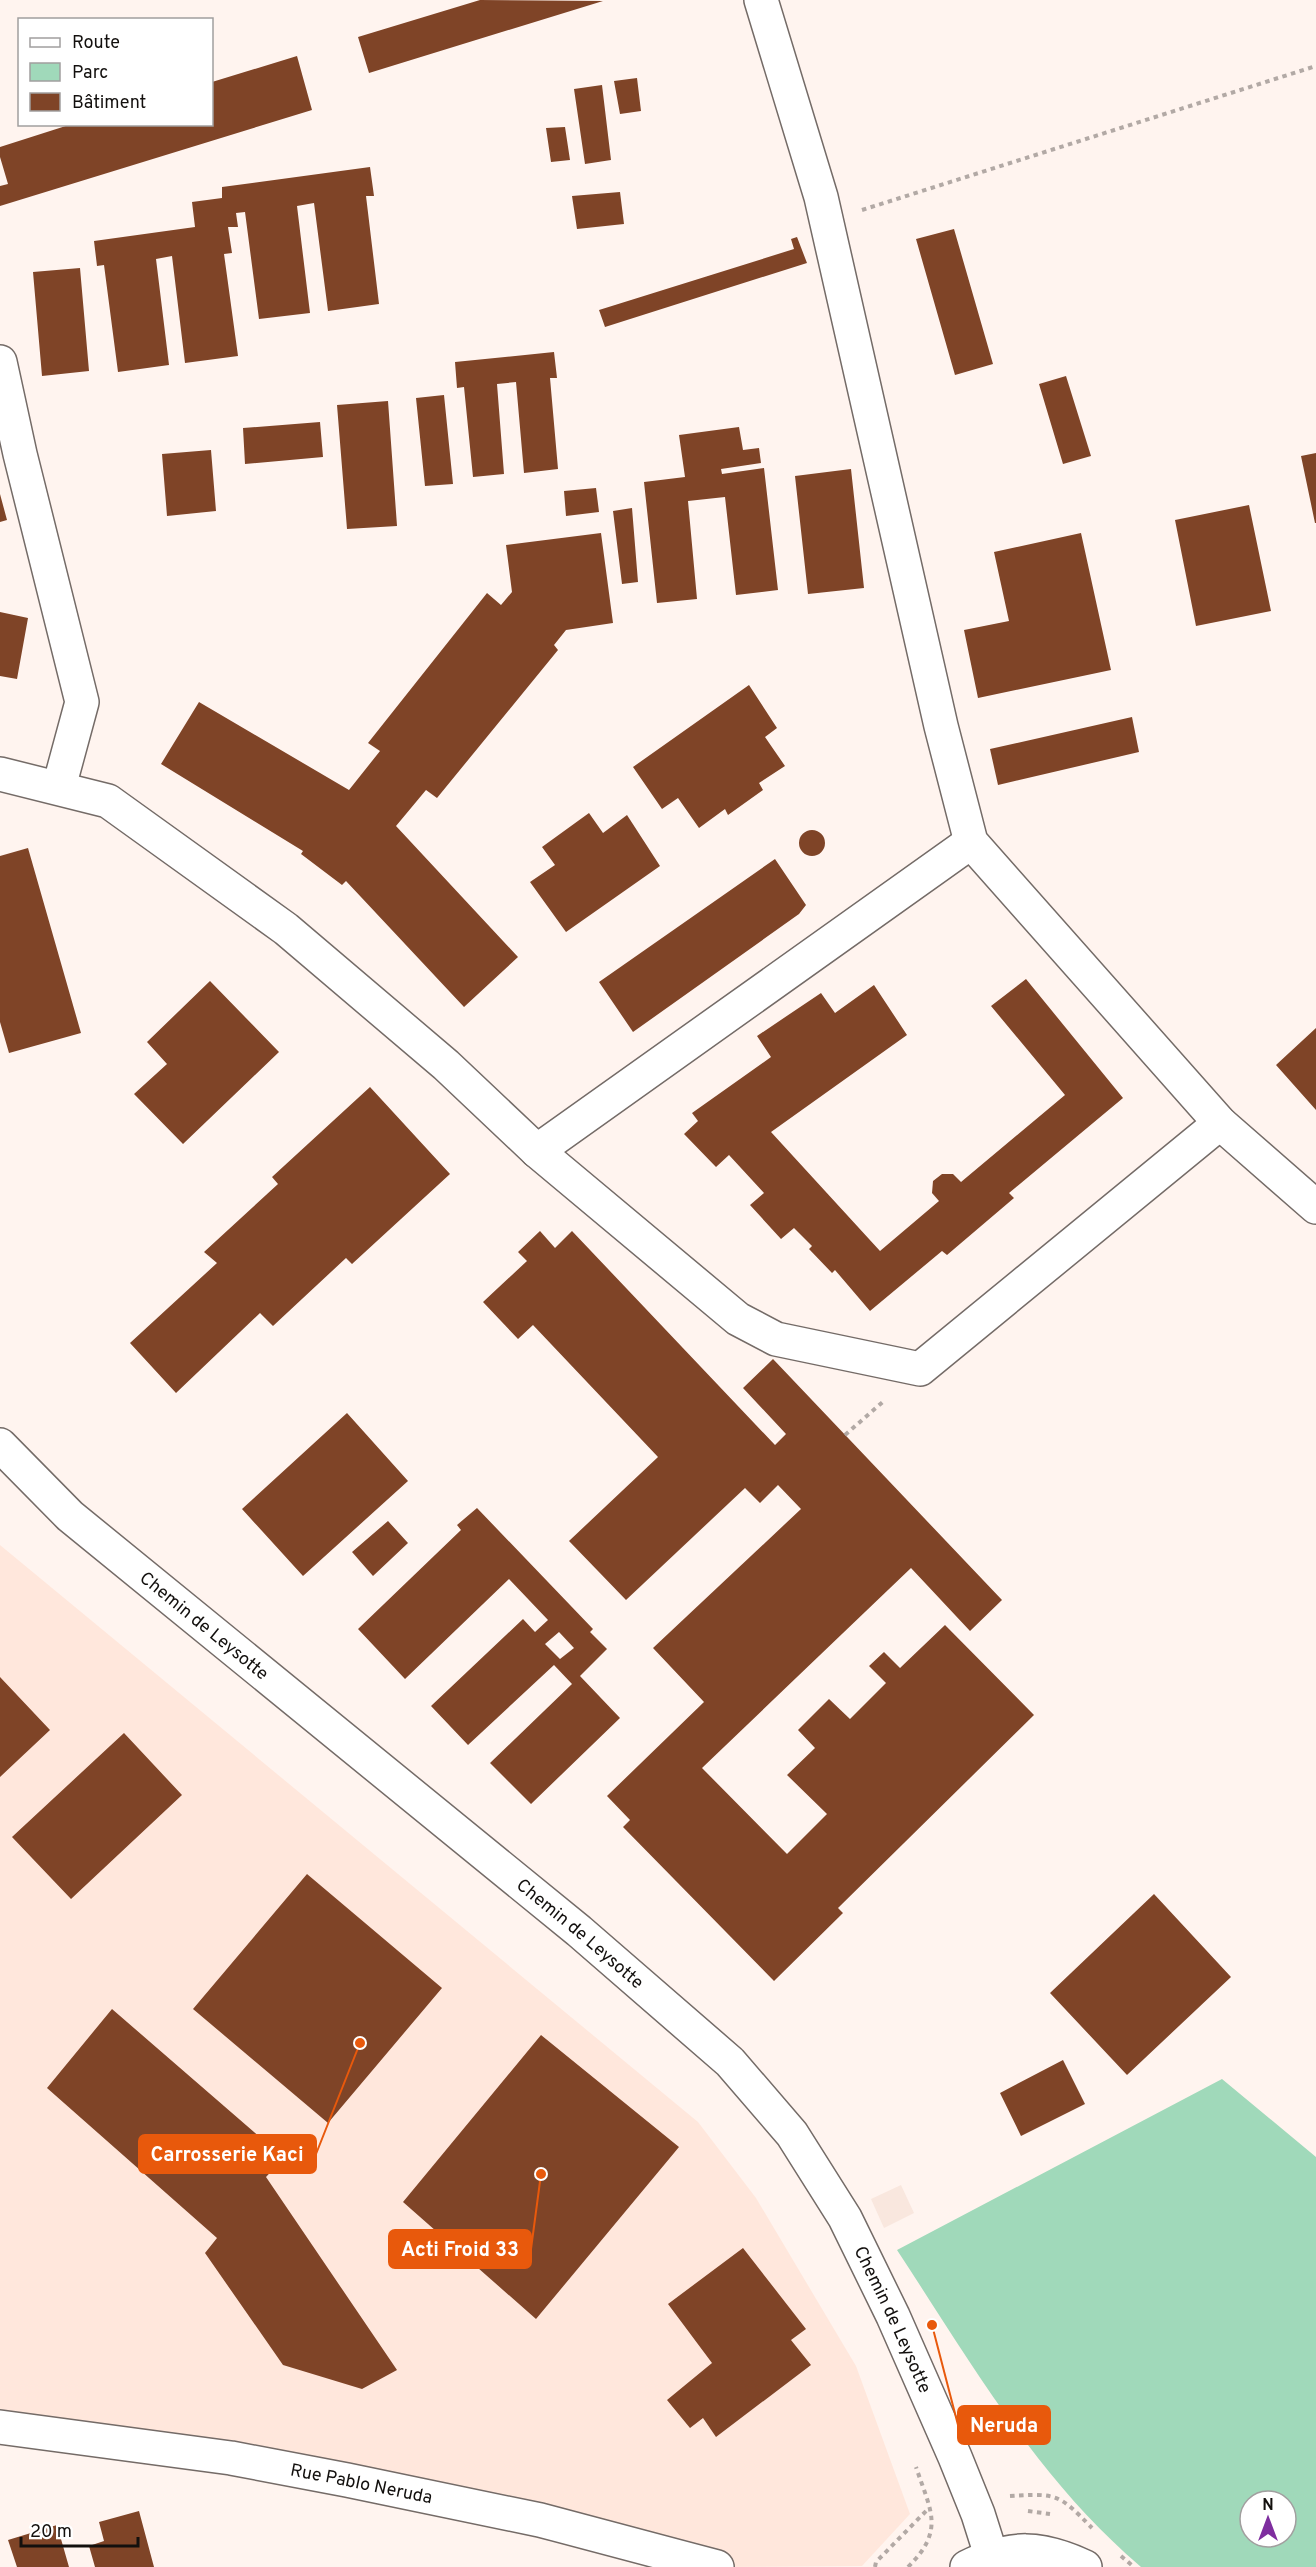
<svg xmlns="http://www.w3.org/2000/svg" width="1316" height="2567" font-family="Overpass,sans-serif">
<rect width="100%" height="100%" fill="#fff4ef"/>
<path fill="#ffe7dc" d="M0,1545L698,2122L756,2198L856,2366L910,2514L862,2566L717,2567L0,2429Z"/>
<path fill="#f9e7de" d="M901,2185L914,2213L884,2228L871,2199Z"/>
<path fill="#a0d9ba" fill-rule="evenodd" d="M1222,2079L1316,2157V2567H1141C1036,2477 972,2364 897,2250ZM1250,2501H1286V2537H1250Z"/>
<path fill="#7f4427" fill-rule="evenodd" d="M480,0L603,1L369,73L358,37Z
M297,56L312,110L0,206V186L8,184L0,157V147L72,124H212V82Z
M637,78L641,111L620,114L614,81Z
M602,85L611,160L585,164L574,89Z
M565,127L570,160L551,162L546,128Z
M370,167L374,196H366L379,304L328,311L314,203L297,206L310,313L259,319L245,212L236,213L238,227H228L232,253L224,254L238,356L185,363L172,256L156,259L169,365L118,372L104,265L97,266L94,241L195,227L192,202L222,198V187Z
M620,192L624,224L577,229L572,196Z
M954,229L993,364L955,375L916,239Z
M797,237L807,263L605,327L599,310L794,249L791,239Z
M80,268L89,371L42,376L33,272Z
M554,352L557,378H550L558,469L524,473L516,382L497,384L504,474L473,477L464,387L457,388L455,362Z
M1066,376L1091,456L1063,464L1039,384Z
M444,395L453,484L425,486L416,398Z
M388,401L397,526L347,529L337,405Z
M320,422L323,457L245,464L243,428Z
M739,427L743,450L759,448L761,463L721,469L722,474L764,468L778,590L736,595L725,497L688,501L697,599L657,603L644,482L685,477L679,435Z
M211,450L216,511L167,516L162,454Z
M1316,453V523H1315L1301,456Z
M851,469L864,588L808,594L795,476Z
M596,488L599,512L566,516L564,491Z
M0,494L7,520L0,522Z
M1249,505L1271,611L1196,626L1175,520Z
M632,508L638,582L622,584L613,511Z
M601,533L613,623L566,630L554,645L558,650L437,798L426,790L396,826L518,957L464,1007L346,881L342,885L301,854L303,851L161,764L199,702L349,790L380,751L368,743L487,593L501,605L512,592L506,545Z
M1081,533L1111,670L978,698L964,630L1009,621L994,552Z
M0,612L28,618L17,679L0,676Z
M749,685L777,728L765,737L785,766L759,783L763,790L728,815L725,809L699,828L678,798L662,809L633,767Z
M1132,717L1139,752L998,785L990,749Z
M589,813L603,833L627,815L660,866L566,932L530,882L555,865L542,847Z
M799 843a13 13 0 1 1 26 0a13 13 0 1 1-26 0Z
M28,848L81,1033L9,1053L0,1022V856Z
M775,859L806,905L799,914L633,1032L599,982Z
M1026,979L1123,1098L1009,1193L1014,1198L947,1255L942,1251L870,1311L835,1270L832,1273L809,1249L812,1246L794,1228L781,1239L750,1205L764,1193L729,1155L716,1167L684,1134L698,1121L692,1113L771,1057L757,1036L821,993L835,1013L874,985L907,1035L771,1132L880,1251L939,1201L932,1193L933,1181L942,1174H953L961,1182L1065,1095L991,1006Z
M210,981L279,1052L183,1144L134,1094L167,1064L147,1042Z
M1316,1028V1110L1276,1065Z
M370,1087L450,1174L352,1264L346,1258L273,1326L260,1313L176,1393L130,1343L217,1263L204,1252L278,1184L272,1177Z
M540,1231L555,1248L572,1231L775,1445L786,1434L743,1388L773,1359L1002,1600L970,1631L911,1568L702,1768L787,1854L827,1814L787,1775L815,1748L798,1730L829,1699L850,1719L886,1683L869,1666L884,1652L900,1668L945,1625L1034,1715L838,1908L843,1913L774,1981L623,1827L630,1820L607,1796L704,1702L653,1648L801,1509L778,1485L760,1503L745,1488L626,1600L569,1541L658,1457L533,1325L518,1339L483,1302L527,1261L518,1252Z
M347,1413L408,1481L303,1576L242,1509Z
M477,1508L593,1629L590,1632L607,1649L580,1676L620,1718L531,1804L490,1763L572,1684L554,1665L468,1745L431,1706L523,1619L535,1632L548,1620L509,1579L405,1679L358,1629L461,1530L457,1525ZM559,1632L574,1648L560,1659L545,1644Z
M388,1521L408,1543L373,1576L352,1552Z
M0,1677L50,1730L0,1777Z
M124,1733L182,1795L71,1899L12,1837Z
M307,1874L442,1988L328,2123L193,2009Z
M1154,1894L1231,1977L1127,2075L1050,1993Z
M112,2009L284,2158L266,2177L397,2370L362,2389L283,2365L205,2253L217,2238L47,2088Z
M541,2035L679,2147L536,2319L403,2202Z
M1063,2060L1085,2104L1021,2136L1000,2093Z
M743,2248L806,2329L791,2340L811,2365L716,2437L703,2418L690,2428L667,2400L712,2363L668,2304Z
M139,2511L154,2567H95L89,2546L104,2541L99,2522Z
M57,2525L69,2567H17L8,2540Z"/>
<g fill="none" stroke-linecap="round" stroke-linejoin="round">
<g stroke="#746b67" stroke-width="36">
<g id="minor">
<path d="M761,0L821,197L941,726L971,842L1220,1123L1316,1207"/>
<path d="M0,362L20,454L82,702L59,787"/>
<path d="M0,774L108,801L286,929L446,1065L537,1151L738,1319L776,1339L920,1369L1220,1123"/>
<path d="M537,1151L971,842"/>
<path id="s1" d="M0,1445L70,1516L579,1931L730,2062L792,2134L845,2218L893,2316L955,2457L978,2514L991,2555"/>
<path id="s2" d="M0,2427L231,2458L347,2480L540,2520L717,2567"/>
<path d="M967,2567C1011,2545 1041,2546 1085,2567"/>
</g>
</g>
<path stroke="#b2a9a5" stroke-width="4" stroke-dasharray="4.5 4.5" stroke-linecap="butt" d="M862,210L1316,66
M845,1435L885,1400
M1010,2496C1057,2493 1059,2494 1092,2528
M1028,2511L1050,2514
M1121,2556L1134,2567
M875,2567L876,2562L929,2508
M908,2567C945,2530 931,2512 916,2467"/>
<use href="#minor" stroke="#fff" stroke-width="33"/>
</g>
<g text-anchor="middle" stroke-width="6" stroke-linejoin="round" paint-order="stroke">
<g font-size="18" fill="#13100e" stroke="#fff">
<text dy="6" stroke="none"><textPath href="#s1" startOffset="273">Chemin de Leysotte</textPath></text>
<text dy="6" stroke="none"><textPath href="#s1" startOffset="759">Chemin de Leysotte</textPath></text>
<text dy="6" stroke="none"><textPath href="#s1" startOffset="1263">Chemin de Leysotte</textPath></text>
<text dy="6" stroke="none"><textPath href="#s2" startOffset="366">Rue Pablo Neruda</textPath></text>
</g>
</g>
<path fill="none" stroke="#e8590c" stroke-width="2" d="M360 2043L316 2154M541 2174L531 2249M932 2325L958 2425"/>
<g fill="#e8590c" stroke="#fff" stroke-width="2">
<circle cx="360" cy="2043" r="6"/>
<circle cx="541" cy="2174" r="6"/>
<circle cx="932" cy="2325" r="6"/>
</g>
<g fill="#e8590c" stroke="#e8590c" stroke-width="2">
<rect x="139" y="2135" width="177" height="38" rx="6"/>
<rect x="389" y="2230" width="142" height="38" rx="6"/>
<rect x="958" y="2406" width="92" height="38" rx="6"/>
</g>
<g font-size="20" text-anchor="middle" font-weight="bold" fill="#fff">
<text x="227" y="2161">Carrosserie Kaci</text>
<text x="460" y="2256">Acti Froid 33</text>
<text x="1004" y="2432">Neruda</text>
</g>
<rect x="18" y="18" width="195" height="108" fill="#ffffff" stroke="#a19f9f" stroke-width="1.5"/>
<rect x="30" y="38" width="30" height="9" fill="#ffffff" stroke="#a19f9f" stroke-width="1.5"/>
<text x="72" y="48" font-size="18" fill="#13100e">Route</text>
<rect x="30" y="63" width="30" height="18" fill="#a0d9ba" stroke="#a19f9f" stroke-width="1.5"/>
<text x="72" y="78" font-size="18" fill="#13100e">Parc</text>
<rect x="30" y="93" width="30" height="18" fill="#7f4427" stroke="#a19f9f" stroke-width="1.5"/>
<text x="72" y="108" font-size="18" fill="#13100e">Bâtiment</text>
<g transform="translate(1268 2519)"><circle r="28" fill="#ffffff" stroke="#a19f9f" stroke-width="1.5"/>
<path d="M0-4.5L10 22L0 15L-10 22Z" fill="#7e2e9f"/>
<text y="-9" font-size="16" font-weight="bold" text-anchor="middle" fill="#13100e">N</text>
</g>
<path d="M21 2537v9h117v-9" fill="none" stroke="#13100e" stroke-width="3"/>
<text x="30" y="2537" font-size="18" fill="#13100e" stroke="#ffffff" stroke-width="4.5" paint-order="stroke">20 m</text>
</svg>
